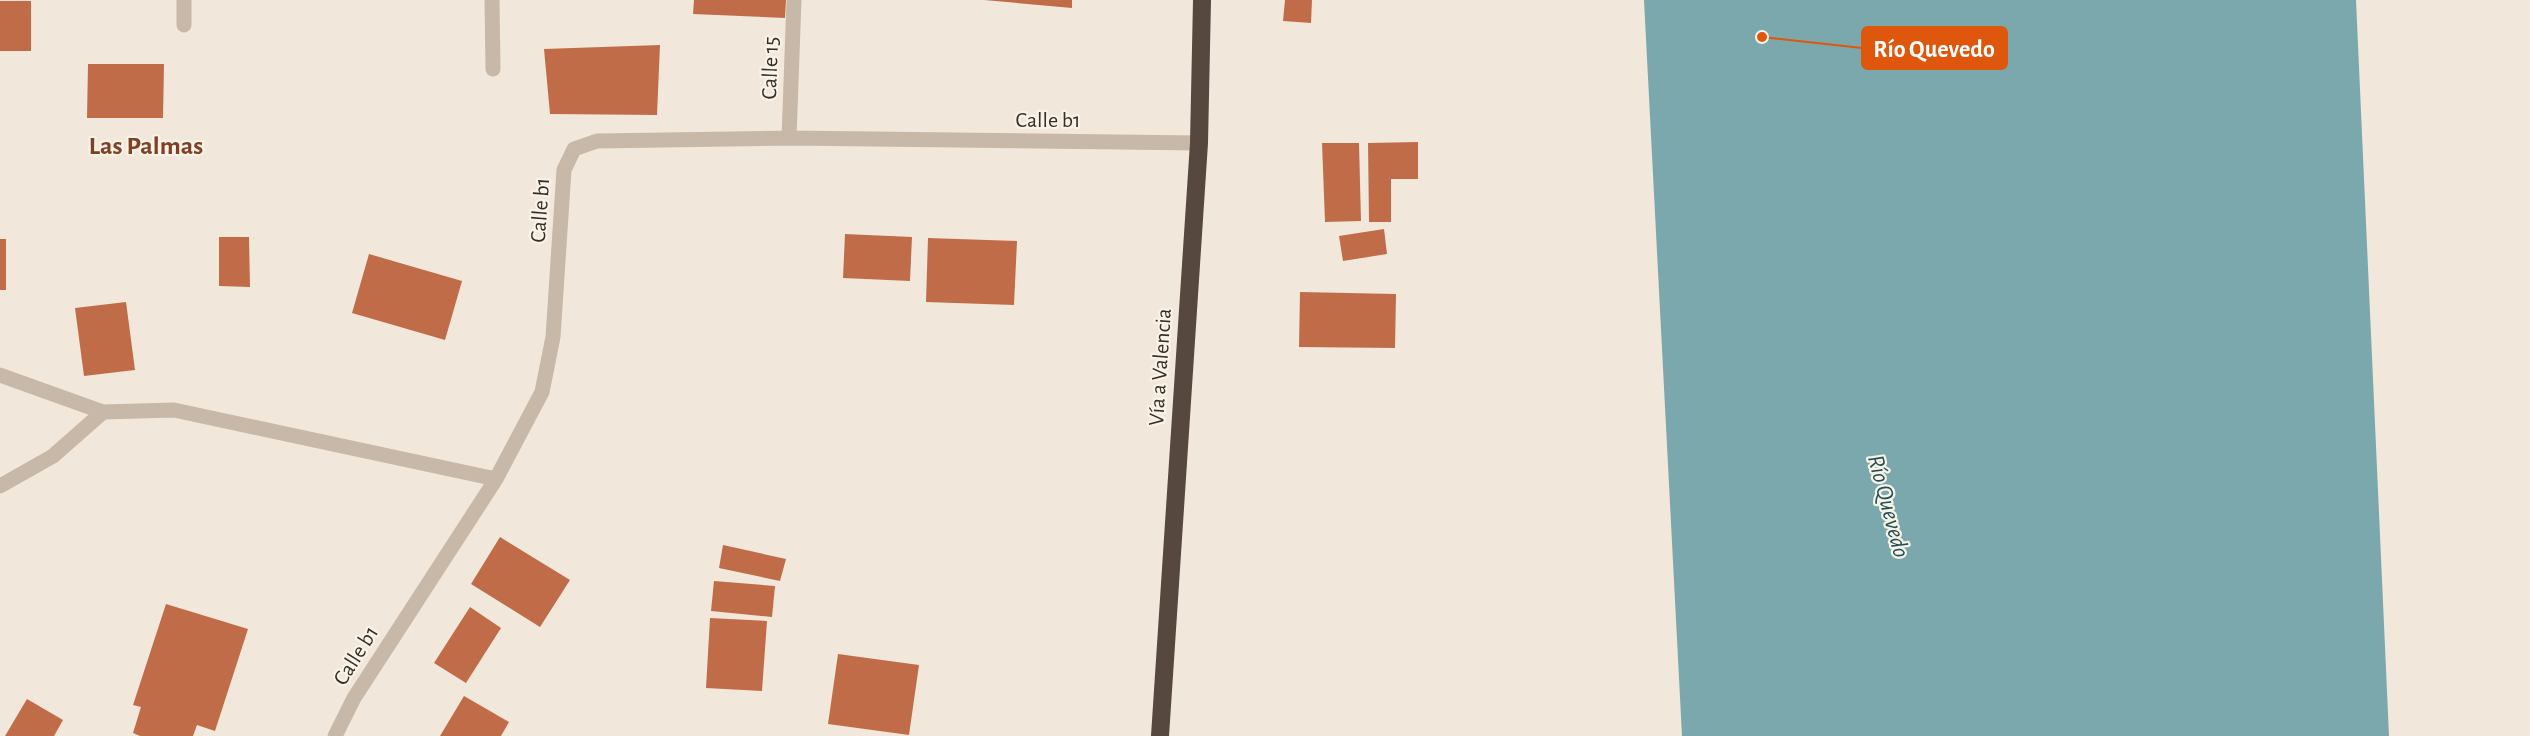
<svg xmlns="http://www.w3.org/2000/svg" width="2530" height="736" font-family="'Alegreya Sans',sans-serif">
<rect width="100%" height="100%" fill="#f1e8db"/>
<path fill="#7ba8ad" d="M1644,0H2356L2389,736H1682Z"/>
<path fill="#c16c49" d="M694,0H786L785,18L693,14Z
M984,0H1072V8Z
M1285,0H1312L1311,23L1283,21Z
M0,1H31V51H0Z
M660,45L657,115L550,114L544,49Z
M88,64H164L163,118H87Z
M1418,142V179H1391V222H1369L1368,143Z
M1322,143H1359L1361,221L1325,222Z
M1384,229L1387,254L1343,261L1339,236Z
M845,234L912,237L910,281L843,278Z
M219,237H249L250,287L219,286Z
M928,238L1017,241L1014,305L926,302Z
M0,239H6V290H0Z
M369,254L462,281L445,340L352,313Z
M1300,292L1396,294L1395,348L1299,347Z
M126,302L135,370L84,376L75,308Z
M500,537L570,580L540,627L471,584Z
M723,545L786,559L780,581L719,568Z
M714,581L775,586L772,617L711,611Z
M166,604L248,629L215,731L197,725L193,736H140L133,733L141,707L133,705Z
M470,607L501,628L466,683L434,663Z
M710,618L767,621L762,691L706,688Z
M838,654L919,665L909,735L828,724Z
M464,696L509,722L501,736H440Z
M27,699L63,720L54,736H5Z"/>
<g fill="none" stroke-linecap="round" stroke-linejoin="round">
<path stroke="#c8b8a8" stroke-width="15" d="M492,0L493,69
M184,25V0
M789,138L794,0
M0,375L103,412
M0,486L53,456L103,412L174,410L496,479
M335,736L354,698L496,479L542,392L553,337L564,170L574,149L597,141L789,138L1199,143"/>
<path stroke="#56473f" stroke-width="18" d="M1160,736L1199,143L1202,0"/>
</g>
<g text-anchor="middle" stroke-width="4.5" stroke-linejoin="round" paint-order="stroke">
<g font-size="22" fill="#352d28" stroke="#f9f2e7">
<text transform="translate(769 68) rotate(-88)" y="8">Calle 15</text>
<text x="1048" y="127">Calle b1</text>
<text transform="translate(539 210) rotate(-86)" y="8">Calle b1</text>
<text transform="translate(1159 367) rotate(-86)" y="8">Vía a Valencia</text>
<text transform="translate(355 655) rotate(-58)" y="8">Calle b1</text>
</g>
<g font-size="24" font-style="italic" fill="#1f4f55" stroke="#f9f2e7">
<text transform="translate(1889 506) rotate(75)" y="8">Río Quevedo</text>
</g>
<g font-size="26" font-weight="bold" fill="#813f24" stroke="#f9f2e7">
<text x="146" y="154">Las Palmas</text>
</g>
</g>
<path fill="none" stroke="#df570d" stroke-width="2" d="M1762 37L1862 48"/>
<circle fill="#df570d" stroke="#f9f2e7" stroke-width="2" cx="1762" cy="37" r="6"/>
<rect fill="#df570d" stroke="#df570d" stroke-width="2" x="1862" y="27" width="145" height="42" rx="6"/>
<g font-size="24" text-anchor="middle" font-weight="bold" fill="#fff">
<text x="1934" y="57">Río Quevedo</text>
</g>
</svg>
